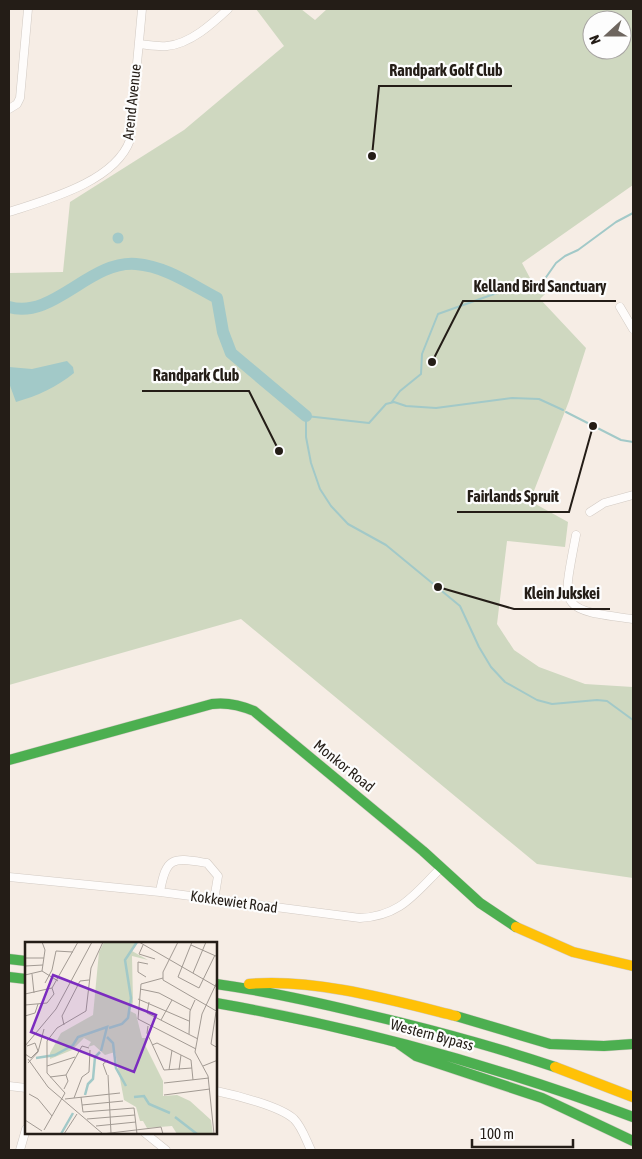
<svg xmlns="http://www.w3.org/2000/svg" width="642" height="1159" font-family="'Asap Condensed',sans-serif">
<rect width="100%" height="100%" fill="#f6ede5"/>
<path fill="#cfd8c0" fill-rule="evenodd" d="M256,9H301L315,20L327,9H633V185L522,263L530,278L545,294L540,299L586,348L569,401L530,501L568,522L565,547L507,541L497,624L514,650L539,667L585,684L633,687V878L537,864L241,619L9,685V273L63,272L70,202L184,130L284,46ZM592,20H622V50H592Z"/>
<path fill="#a2c9c8" d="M112.5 238a5.5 5.5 0 1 1 11 0a5.5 5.5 0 1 1-11 0Z
M67,361L73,367L74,373C57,387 37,396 16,402L9,383V367L32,369Z"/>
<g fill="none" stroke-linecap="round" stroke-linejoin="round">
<path stroke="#a2c9c8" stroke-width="2" d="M391,403L400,391L421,374L422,354L438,314L508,289H530L542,283L556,263L565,256L578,250L616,222L633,213
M563,410L539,399L512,398L436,408L406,406L394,402L386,404L369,423L306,416V437L311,463L320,489L331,506L348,524L386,545L460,606L479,647L491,667L505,682L537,700L552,704L597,700L607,701L633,720
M566,412L621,440L633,442"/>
<path stroke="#a2c9c8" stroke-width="12" d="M9,307C53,320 90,260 136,264C165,266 192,285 217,298L223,332L231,353L306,416"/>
<g stroke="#d2cac3" stroke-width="9">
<path id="street" d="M139,44C148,45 158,47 167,46C190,44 212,24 228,9
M9,109L17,104L20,98L28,9
M9,212C46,200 115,182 130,140L142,9
M620,307L633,329
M590,512L604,503L633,495
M576,535C562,609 557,609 633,619
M9,877L160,892L360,918C401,916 414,894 441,868
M160,892C166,855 174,858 207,863L218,876L214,900
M9,1086L26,1088
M216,1091C235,1095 280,1106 294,1119C302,1127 306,1140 311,1150
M145,1133L166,1150
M20,1150L26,1129"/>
</g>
<g stroke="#d2cac3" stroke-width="11">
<path id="fast" d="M9,760L212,704C227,702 240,705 254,711L423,851L480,903L516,927
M9,959L26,961
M9,977L26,979
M216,984C266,991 316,1002 365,1014C429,1029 493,1046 555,1067
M216,1003C359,1028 497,1066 633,1117
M456,1016L550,1044L604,1046L633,1044
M399,1044L416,1056L542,1098L633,1141"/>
</g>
<g stroke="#d2cac3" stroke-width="11">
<path id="slow" d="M516,927L573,952L633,966
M249,984C314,978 392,1000 456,1016
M555,1067L633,1097"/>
</g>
<use href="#street" stroke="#fefcfb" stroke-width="8"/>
<use href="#fast" stroke="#4caf50" stroke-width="10"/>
<use href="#slow" stroke="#ffc107" stroke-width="10"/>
</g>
<g text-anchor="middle" stroke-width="4.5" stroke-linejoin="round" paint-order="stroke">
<g font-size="15" fill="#241d17" stroke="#fdfdfd">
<text transform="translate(132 102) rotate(-84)" y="5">Arend Avenue</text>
<text transform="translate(344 766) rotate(39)" y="5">Monkor Road</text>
<text transform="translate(234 902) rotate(8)" y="5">Kokkewiet Road</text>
<text transform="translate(432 1035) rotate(15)" y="5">Western Bypass</text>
</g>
</g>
<g transform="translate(25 942)">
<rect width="192" height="192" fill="#f6ede5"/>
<path d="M79,0H113L107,9L123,18L107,14L108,60L105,69L111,72L117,96H123L119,101L138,139V154L152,153L165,159L186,178L188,192H152L147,184L122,186L118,179H115L111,165L99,158L90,110L80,113L69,103L63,105L66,100L59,96L47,108L25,117V111L36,91L68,73L74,10Z" fill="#cfd8c0"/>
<path fill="none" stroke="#a2c9c8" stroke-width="2.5" d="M84,86L97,82L103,76L106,56L100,18L112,0M82,95L88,101L91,126L101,144M11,116L30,113L48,103L53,95L82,85L76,109M60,153L63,142L68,137L70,115L75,110M109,155L119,154L124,162L145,171M150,175L172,192M36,192L48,171"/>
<path fill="none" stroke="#a29a93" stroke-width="1" d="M114,0L192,45M153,0L138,30V38L193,70M167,0L153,35L174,46L190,13M118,3L114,12L130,17M166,3L193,15M0,16H19M0,24L18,23M17,29L20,8L17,0M17,29L33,39M168,31L181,0M7,32L9,51M0,33L17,29M121,35L113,30V20L123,22M138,36L116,42L113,77L171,107M20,41L27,28L31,9L48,10M115,47L134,51L166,68M0,52L27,46L53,0M113,57L164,79M124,60L122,71L173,97M0,63L22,61L29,52L27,46M191,70L186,102L193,106M0,74L10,71L13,62M136,78L147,58M39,83L37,74L55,39L64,38M123,84L122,91L139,128L167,126M164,92L165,69L170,58M127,103L132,101L166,118M0,104L31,67L67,0M0,112L6,116L13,109L10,101L2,104M3,117L23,145L78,192M166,118L168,138M3,121L13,110L19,87M22,124L50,115M178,124L193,118M144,128L147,108M154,128L156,113M41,133L57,104L64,106M82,133L78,122L83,118M83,133L86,191M25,135L41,133M139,141L184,136M39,147L43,139L41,133M4,152L13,157L27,174M139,153L185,147M56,155L58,170M49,156L57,135L64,130L65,108M40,157L95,151M57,163L98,159M58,170L109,166L112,192M62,177L110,173M0,178L17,189M71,184L111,180M19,188L40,151L22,131V99L32,86L61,69L66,26L78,0M39,192L52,172M77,192L136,185L138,192M189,192L183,134L170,110L177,72L193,38"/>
<path fill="#7b2cbf" fill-opacity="0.15" stroke="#7b2cbf" stroke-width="2.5" d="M28,33L131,73L109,130L6,90Z"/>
<rect width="192" height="192" fill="none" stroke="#241d17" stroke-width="2.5"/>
</g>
<path fill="none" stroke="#241d17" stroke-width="2" d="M372 156L379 86H512M432 362L463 301H616M279 451L249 391H142M593 426L569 512H457M438 587L514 609H610"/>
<g fill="#241d17" stroke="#fdfdfd" stroke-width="2">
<circle cx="372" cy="156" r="5"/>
<circle cx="432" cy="362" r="5"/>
<circle cx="279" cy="451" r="5"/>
<circle cx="593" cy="426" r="5"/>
<circle cx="438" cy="587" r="5"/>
</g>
<g font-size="16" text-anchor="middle" font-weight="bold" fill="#241d17" stroke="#fdfdfd" stroke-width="4.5" stroke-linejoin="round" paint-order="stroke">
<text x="446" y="76">Randpark Golf Club</text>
<text x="540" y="292">Kelland Bird Sanctuary</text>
<text x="196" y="381">Randpark Club</text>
<text x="513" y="502">Fairlands Spruit</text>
<text x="562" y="599">Klein Jukskei</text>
</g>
<rect width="642" height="1159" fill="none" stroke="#241d17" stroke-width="20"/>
<g transform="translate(607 35) rotate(249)"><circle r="24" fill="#fdfdfd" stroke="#a6a3a1"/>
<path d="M0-4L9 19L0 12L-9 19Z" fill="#6e665f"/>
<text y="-8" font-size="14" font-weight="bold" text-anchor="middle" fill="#241d17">N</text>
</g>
<path d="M472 1139v8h101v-8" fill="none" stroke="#241d17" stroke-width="2.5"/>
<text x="480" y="1139" font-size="15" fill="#241d17" stroke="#fdfdfd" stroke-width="4" paint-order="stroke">100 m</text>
</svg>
